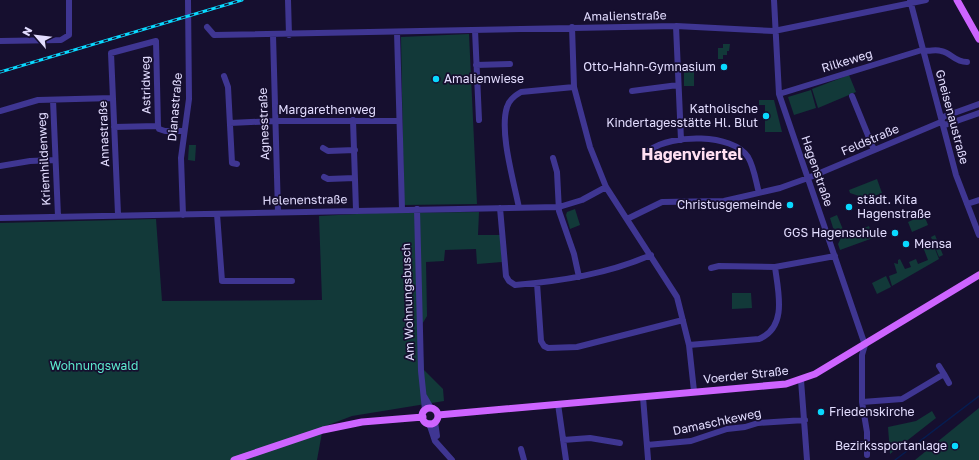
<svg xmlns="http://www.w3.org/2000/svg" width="979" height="460" font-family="'Golos Text',sans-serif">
<rect width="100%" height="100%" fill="#160f2f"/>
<path fill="#123939" d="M469,34L477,204L404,205L401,37Z
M723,44H730L729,51H727V55H723V59H718V48H723Z
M694,68V86H684V69Z
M849,75L856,92L818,108L812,89Z
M811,90L816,108L794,115L788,97Z
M759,100H774L782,132H765V105H759Z
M189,145H196L195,161L188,160Z
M877,179L882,193L872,197L874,205L867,202L865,198L861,200L859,196L850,193L849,190Z
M575,209L580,225L570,229L566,215L567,212Z
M479,212L478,235H500L502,262L477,264L476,249L445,250L444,261L426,262L427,316L421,326L424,370L443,389L444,401L352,416L323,427L317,460H0V223L156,219L162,301L322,300L319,216L375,213Z
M837,215L844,232L839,234L834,231L830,218Z
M924,215L928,225L912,232L908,222Z
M869,226L873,238L840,250L838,244L841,238Z
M935,235L943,255L939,257L931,237Z
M933,244L939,259L892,286L889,276L897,273L894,263L898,264V260L900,259L905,269L911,267L909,262L916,259L918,264L928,260L923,247Z
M886,276L891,287L877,294L872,283Z
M732,293H751L752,308L732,309Z
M979,408V460H915Z
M932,411L936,418L890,454L888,427L916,421Z"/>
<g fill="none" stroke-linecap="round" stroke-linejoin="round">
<path stroke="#061d51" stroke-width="1.5" d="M895,460L979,396"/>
<path stroke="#3f3692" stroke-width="6" d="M288,0L289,35
M774,0L779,94L865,345L862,355V402L902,399L944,374L939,366
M910,0L956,175L979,235
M676,26L681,140
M207,27L214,35L676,26L774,31L926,0
M572,27L574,87L590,147L606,187L677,297L689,345L694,391
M475,30L479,120
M397,32L402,209
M273,35L278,212
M0,41L61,40L69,35V0
M476,65L510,64
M224,76L228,87L232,163L237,164
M632,91L678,85
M779,94L922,50C929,52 935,49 941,51C952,53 954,62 967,62
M852,96L874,150
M53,100L58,216
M0,111L38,100L113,98
M353,120L356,210
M941,122L945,125L979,113
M230,123L275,121H399
M114,127L158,126
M323,148L328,151L355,150
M650,150C672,134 732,133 748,157C754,167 756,182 759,193
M553,158L557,172L559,211L574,254L579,277
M0,166L30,161L55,160
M324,177L328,179L355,178
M967,204L979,200
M500,208L506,276L509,281L515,285C562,281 607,274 651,255
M519,208C514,182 499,132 507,107C509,100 514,96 521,92L574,87
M417,209L421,371L425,410
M118,214L111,53L156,41L158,126L159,129L165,131H184
M217,214L222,281H292
M183,215L181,158L189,99L188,0
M0,218L559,207L582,200L606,187
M627,219L662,202L724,201L780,188L808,178L941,122L943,117L979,104
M711,268L719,266L775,267L835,256
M537,283L541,341L544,346L548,348L577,347L683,320
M689,345L759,339C788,327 778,291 775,267
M944,374L949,383
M801,380L807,460
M424,396L431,408
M643,397L648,459
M862,402L867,432V455
M558,404L566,460
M435,422L437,436
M429,423L435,441L452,460
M563,440L590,438L620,443
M855,444H866
M647,445L691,441L727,429L745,427L758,423L805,420
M521,449L524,460"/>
<path stroke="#cd64ff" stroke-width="7" d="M957,0L979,39
M422 416a8 8 0 1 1 16 0a8 8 0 1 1-16 0Z
M438,415L786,384L815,374L979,275
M234,460L323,430L362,422L423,417"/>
<g stroke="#09d9ff" stroke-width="3">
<path id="rail" d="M0,72L242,0"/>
</g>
<use href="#rail" stroke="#160f2f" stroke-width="1.5" stroke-dasharray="4.5" stroke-linecap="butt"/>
</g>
<g fill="#09d9ff" stroke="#160f2f" stroke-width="1.5">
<circle cx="724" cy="67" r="4"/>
<circle cx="436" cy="79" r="4"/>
<circle cx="766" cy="116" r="4"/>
<circle cx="790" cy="205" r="4"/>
<circle cx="849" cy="207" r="4"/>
<circle cx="895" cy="233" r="4"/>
<circle cx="906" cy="244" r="4"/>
<circle cx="821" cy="412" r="4"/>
<circle cx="955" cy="446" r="4"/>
</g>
<g text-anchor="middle" stroke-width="3.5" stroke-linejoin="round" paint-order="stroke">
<g font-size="12" fill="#e3ddff" stroke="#160f2f">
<text transform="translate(625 16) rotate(-1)" y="4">Amalienstraße</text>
<text transform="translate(847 61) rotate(-17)" y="4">Rilkeweg</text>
<text transform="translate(146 85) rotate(-91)" y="4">Astridweg</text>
<text transform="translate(175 107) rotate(-85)" y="4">Dianastraße</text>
<text x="327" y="114">Margarethenweg</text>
<text transform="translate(952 117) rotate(75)" y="4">Gneisenaustraße</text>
<text transform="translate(264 124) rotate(-92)" y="4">Agnesstraße</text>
<text transform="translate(104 134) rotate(-92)" y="4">Annastraße</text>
<text transform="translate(870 140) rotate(-23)" y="4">Feldstraße</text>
<text transform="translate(44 159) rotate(-93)" y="4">Kriemhildenweg</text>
<text transform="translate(817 171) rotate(71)" y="4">Hagenstraße</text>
<text transform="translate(305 200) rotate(-1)" y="4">Helenenstraße</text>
<text transform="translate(408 302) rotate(-92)" y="4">Am Wohnungsbusch</text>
<text transform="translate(746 375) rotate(-6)" y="4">Voerder Straße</text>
<text transform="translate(717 422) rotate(-12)" y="4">Damaschkeweg</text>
</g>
<g font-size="12" fill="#e3ddff" stroke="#160f2f" text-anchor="end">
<text x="716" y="71">Otto-Hahn-Gymnasium</text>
<text x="444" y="83" text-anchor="start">Amalienwiese</text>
<text x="758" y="113">Katholische<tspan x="758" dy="14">Kindertagesstätte Hl. Blut</tspan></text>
<text x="857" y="204" text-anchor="start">städt. Kita<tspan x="857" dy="14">Hagenstraße</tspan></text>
<text x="782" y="209">Christusgemeinde</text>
<text x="887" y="237">GGS Hagenschule</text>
<text x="914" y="248" text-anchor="start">Mensa</text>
<text x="829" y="416" text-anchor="start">Friedenskirche</text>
<text x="947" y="450">Bezirkssportanlage</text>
</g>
<g font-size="12" fill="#5deccf" stroke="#160f2f">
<text x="94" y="370">Wohnungswald</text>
</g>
<g font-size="16" font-weight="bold" fill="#ffdff2" stroke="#160f2f">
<text x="692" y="160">Hagenviertel</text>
</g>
</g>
<g transform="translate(36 36) rotate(298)" stroke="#160f2f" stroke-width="3" paint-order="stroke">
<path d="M0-3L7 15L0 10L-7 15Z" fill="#e3ddff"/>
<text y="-6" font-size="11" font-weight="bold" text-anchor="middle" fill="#e3ddff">N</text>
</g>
</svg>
